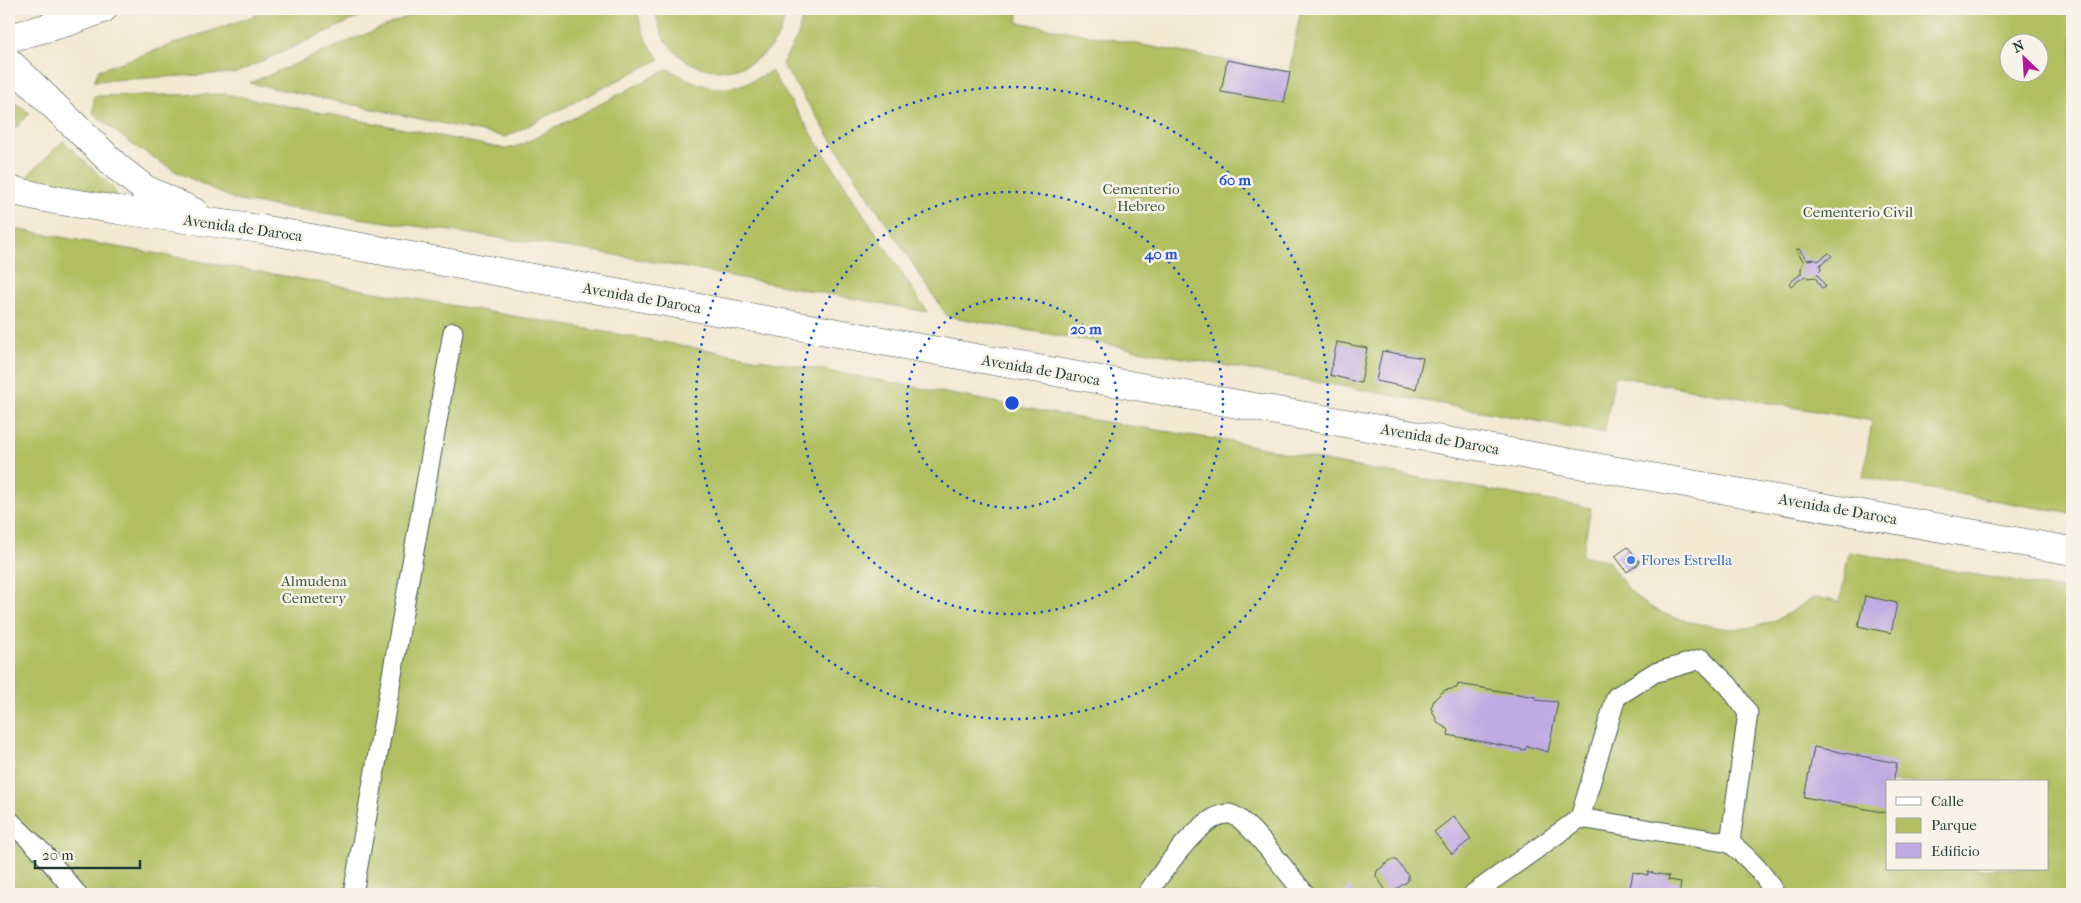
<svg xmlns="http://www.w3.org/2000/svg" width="2081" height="903" font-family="'IM FELL French Canon',serif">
<rect width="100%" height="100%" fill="#f7f3e8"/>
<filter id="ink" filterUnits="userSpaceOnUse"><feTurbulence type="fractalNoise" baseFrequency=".02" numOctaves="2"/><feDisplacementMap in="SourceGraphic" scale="10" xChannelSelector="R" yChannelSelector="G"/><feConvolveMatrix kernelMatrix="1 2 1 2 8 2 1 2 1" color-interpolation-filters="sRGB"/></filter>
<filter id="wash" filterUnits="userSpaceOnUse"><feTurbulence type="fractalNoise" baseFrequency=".0096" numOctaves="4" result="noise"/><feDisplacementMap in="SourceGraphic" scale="20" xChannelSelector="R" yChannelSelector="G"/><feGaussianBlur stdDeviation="1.12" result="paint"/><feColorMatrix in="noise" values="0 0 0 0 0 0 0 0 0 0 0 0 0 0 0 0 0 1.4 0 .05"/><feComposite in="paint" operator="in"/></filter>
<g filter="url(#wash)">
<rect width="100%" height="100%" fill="#f3e8d2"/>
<path fill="#b1bf61" stroke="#687e4a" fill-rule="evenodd" d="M274,9H377L236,73L94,81L99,70Z
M425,9H638C639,29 647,44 660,59L506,137L250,83Z
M656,9H786V11C783,24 779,39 769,49C729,90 660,68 656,9Z
M804,9H1019L1017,22L1289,72L1301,9H2072V514L1863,477L1872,421L1615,376L1604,433L947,316L782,64L798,36ZM2008,42H2038V72H2008Z
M668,69C711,92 727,96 771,71L927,312L599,252L238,201L177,172L130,143L93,113L94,96L226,94L506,149L521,145Z
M9,99L30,113L9,135Z
M63,141L112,187L117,195L115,196L70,189L27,176Z
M9,228L851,375L1067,416L1240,443L1335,463L1591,508L1582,556L1608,560C1634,604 1657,616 1706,625C1723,629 1739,630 1756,626C1777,622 1796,609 1814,597L1840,602L1849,552L2072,592V894H9ZM1887,782H2047V869H1887Z"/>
<g id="blocks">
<path fill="#c0aae2" d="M1227,60L1290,72L1284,103L1221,92Z
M1799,249L1807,260L1814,259L1818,261L1829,253L1832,256L1820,265L1821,270L1817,274L1826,287L1822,289L1815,277L1808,278L1805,276L1791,286L1789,283L1801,274V266L1804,262L1796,250Z
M1337,342L1367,348L1361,383L1330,375Z
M1382,351L1423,358L1416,389L1376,381Z
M1628,547L1640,563L1627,572L1615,556Z
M1865,596L1897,603L1891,633L1858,626Z
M1458,684L1536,697V700L1558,702L1548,752L1527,746L1525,750L1448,735L1449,730L1438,723L1431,708L1434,700L1440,694L1445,690L1457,688Z
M1814,747L1897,763L1893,782H1887V813L1804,797Z
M1454,816L1471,839L1452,854L1434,832Z
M1391,860H1396L1408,875V881L1393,891L1387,892L1376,876L1377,871Z
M1633,872L1648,875V872L1669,876L1668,880L1681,882L1679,894H1629Z
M1350,887L1356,894H1342Z"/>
</g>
</g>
<g filter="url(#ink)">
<use href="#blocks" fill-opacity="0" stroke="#3f574c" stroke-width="1"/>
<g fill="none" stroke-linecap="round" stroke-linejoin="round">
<g stroke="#3f574c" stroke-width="21">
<path id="service" d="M9,820L44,854L77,894
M1730,843C1749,858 1764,873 1775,894
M353,894L453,332
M1147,894C1161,874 1202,811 1230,814C1247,817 1292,879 1305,894
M1473,894L1580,818L1616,697L1654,673L1702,659L1729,686L1748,713L1730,843L1580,818"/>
</g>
<g stroke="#3f574c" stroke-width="29">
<path id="tertiary" d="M9,62L117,167L145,189L194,212
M9,190L55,200L118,210L261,229L965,356L2072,551"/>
</g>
<g stroke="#3f574c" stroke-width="29">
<path id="secondary" d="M9,38L68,22L103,9"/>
</g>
<use href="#service" stroke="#fff" stroke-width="19"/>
<use href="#tertiary" stroke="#fff" stroke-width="28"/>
<use href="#secondary" stroke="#fff" stroke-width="28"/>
</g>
</g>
<g fill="none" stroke="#1d4ed8" stroke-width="2.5" stroke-dasharray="2.5 5">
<circle cx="1012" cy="403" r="105"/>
<circle cx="1012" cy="403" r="211"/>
<circle cx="1012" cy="403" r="316"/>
</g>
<circle fill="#3f7fe0" stroke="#f7f3e8" stroke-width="2" cx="1631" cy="560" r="5"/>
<g text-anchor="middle" stroke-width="5" stroke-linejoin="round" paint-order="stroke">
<g font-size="15" fill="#3c573d" stroke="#f7f3e8">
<text x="1141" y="194">Cementerio<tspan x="1141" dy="17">Hebreo</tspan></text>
<text x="1858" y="217">Cementerio Civil</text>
<text x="314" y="586">Almudena<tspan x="314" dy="17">Cemetery</tspan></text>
</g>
<g font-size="15" fill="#1f3d34" stroke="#f7f3e8">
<text transform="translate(243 228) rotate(8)" y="5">Avenida de Daroca</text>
<text transform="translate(642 298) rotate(10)" y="5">Avenida de Daroca</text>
<text transform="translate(1041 370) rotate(10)" y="5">Avenida de Daroca</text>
<text transform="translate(1440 439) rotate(10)" y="5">Avenida de Daroca</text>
<text transform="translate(1838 509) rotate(10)" y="5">Avenida de Daroca</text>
</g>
<g font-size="15" fill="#366cbe" stroke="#f7f3e8" text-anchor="start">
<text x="1641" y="565">Flores Estrella</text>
</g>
</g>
<circle cx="1012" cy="403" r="8" fill="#1d4ed8" stroke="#f7f3e8" stroke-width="2.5"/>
<g font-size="15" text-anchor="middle" font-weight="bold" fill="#1d4ed8" stroke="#f7f3e8" stroke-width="5" stroke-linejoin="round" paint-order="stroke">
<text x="1235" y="185">60 m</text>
<text x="1161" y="259">40 m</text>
<text x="1086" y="334">20 m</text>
</g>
<rect width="2081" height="903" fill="none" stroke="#f7f3e8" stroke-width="30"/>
<rect x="1886" y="780" width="162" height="90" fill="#f7f3e8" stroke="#a1aaa0"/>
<rect x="1896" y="797" width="25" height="8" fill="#ffffff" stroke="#a1aaa0"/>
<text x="1931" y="806" font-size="15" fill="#1f3d34">Calle</text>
<rect x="1896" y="818" width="25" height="15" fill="#b1bf61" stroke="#a1aaa0"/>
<text x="1931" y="830" font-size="15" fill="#1f3d34">Parque</text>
<rect x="1896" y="843" width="25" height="15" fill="#c0aae2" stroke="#a1aaa0"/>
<text x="1931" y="856" font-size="15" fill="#1f3d34">Edificio</text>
<g transform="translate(2024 58) rotate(335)"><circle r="24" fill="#f7f3e8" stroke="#a1aaa0"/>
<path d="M0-4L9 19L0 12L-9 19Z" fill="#b5179e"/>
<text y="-8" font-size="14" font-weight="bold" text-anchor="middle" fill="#1f3d34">N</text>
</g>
<path d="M35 860v8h105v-8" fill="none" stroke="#1f3d34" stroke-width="2.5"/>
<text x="42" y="860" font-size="15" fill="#1f3d34" stroke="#f7f3e8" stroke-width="4" paint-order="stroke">20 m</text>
</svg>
